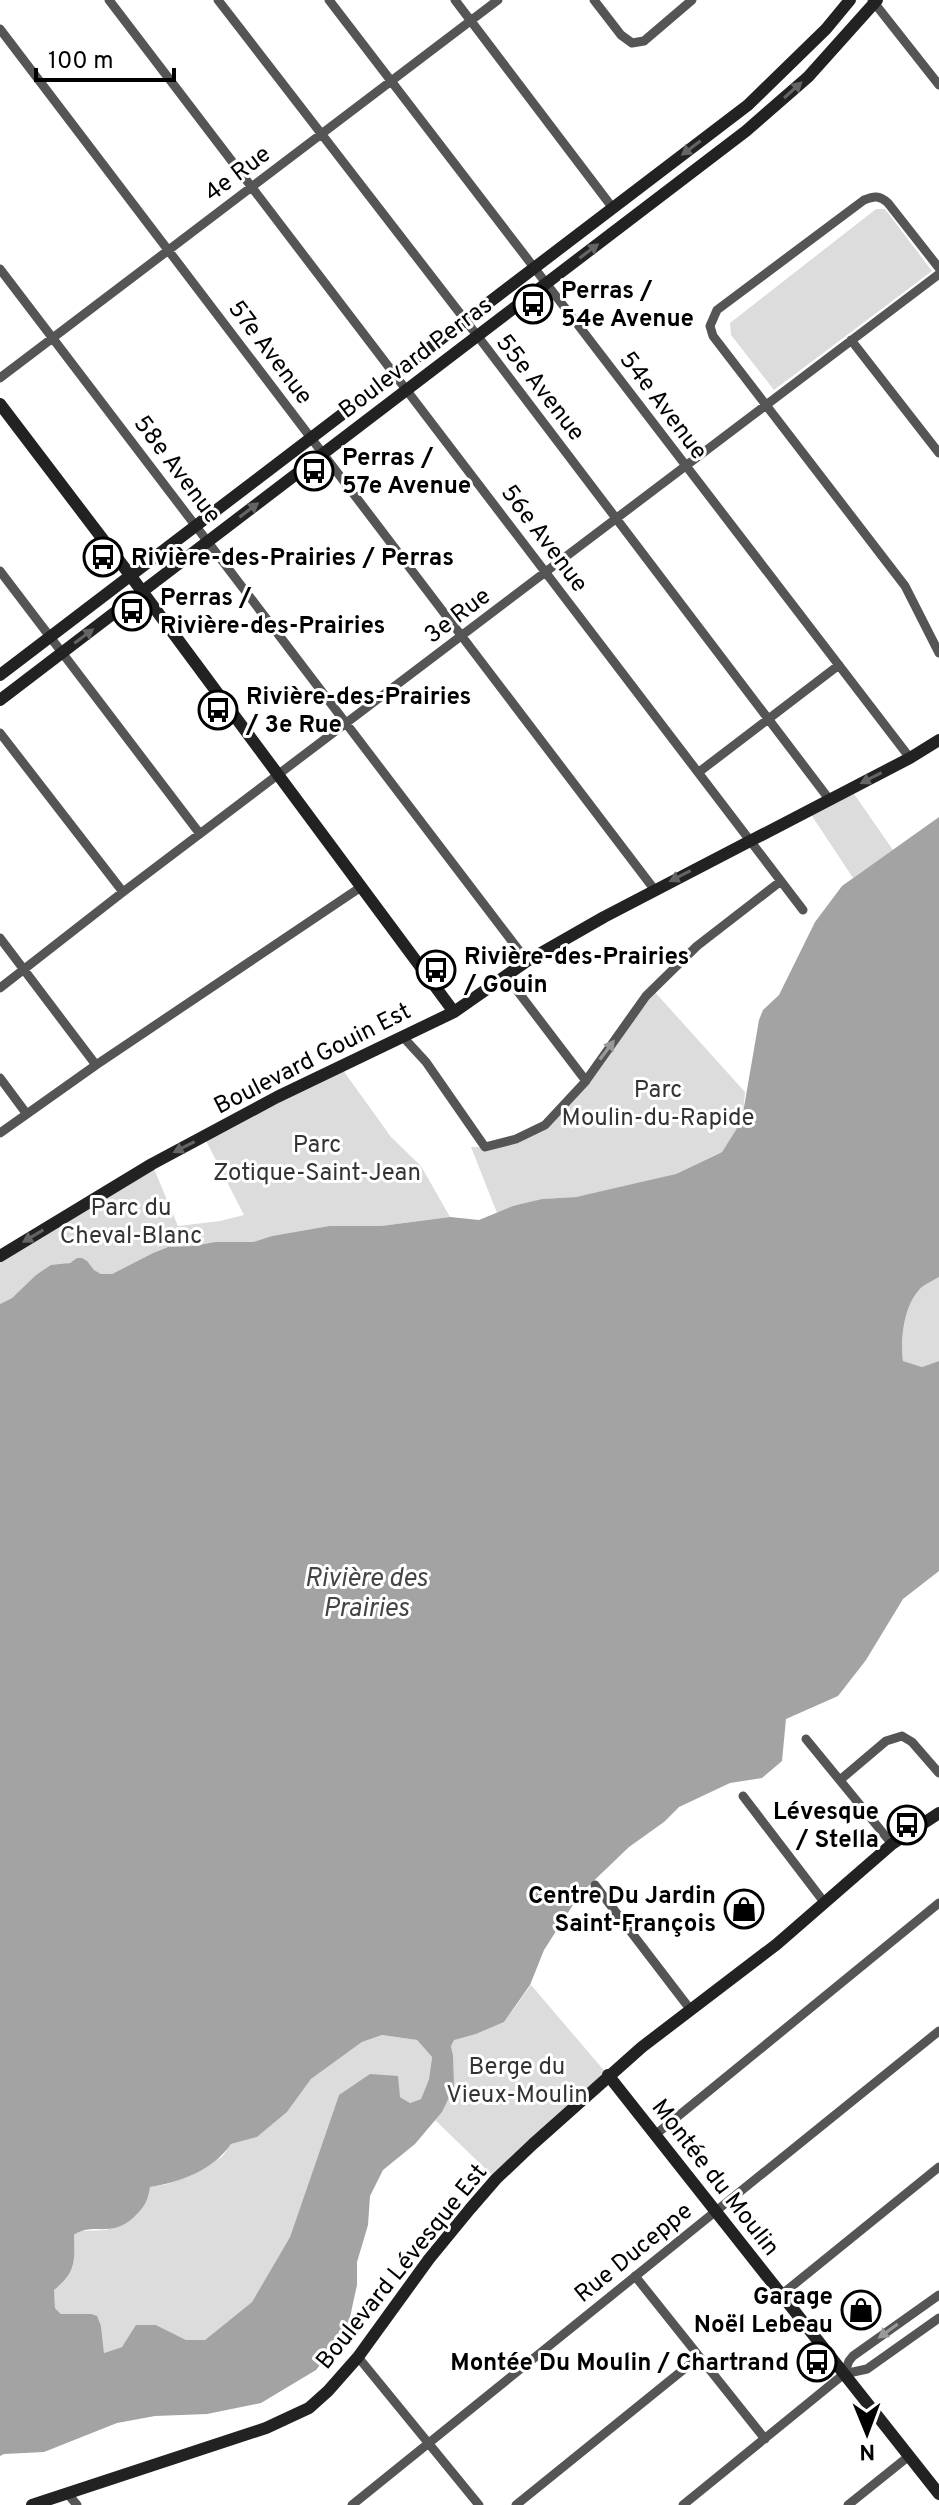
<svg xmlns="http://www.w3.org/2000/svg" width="939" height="2505" font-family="Overpass,sans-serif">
<rect width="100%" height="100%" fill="#fff"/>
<path fill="#dcdcdc" d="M876,209H885L932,271L774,390L731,335L730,323Z
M850,788L893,850L853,878L808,810Z
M653,990L745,1092L743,1113L737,1130L722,1152L717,1154L676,1174L657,1179L576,1197L542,1199L497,1213L471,1147H485L545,1125Z
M340,1066L391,1137L421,1166L450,1217L381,1226H329L272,1236L253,1242H215L193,1246L168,1247L153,1253L112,1274H101L94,1270L82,1258L36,1275L12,1298L0,1304V1256L152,1164L178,1226L220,1221L244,1215L204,1137Z
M939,1277V1361L922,1367L903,1361C900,1339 904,1303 922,1287C927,1283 934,1280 939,1277Z
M531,1985L608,2075L496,2179L435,2120C447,2108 455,2063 451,2046L454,2039L476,2034L504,2022Z
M382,2035L417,2040L432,2057L429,2079L421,2099L410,2103L400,2097L339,2095L290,2237L252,2302L205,2340H186L156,2325L122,2347L104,2353L101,2326L91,2314H61L55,2308L54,2290C76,2273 75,2261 74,2235L79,2231L107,2230L150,2187L168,2184L222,2157L231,2144L257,2137L287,2112L311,2079L362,2042Z"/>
<path fill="#a3a3a3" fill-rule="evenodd" d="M939,817V1277C934,1280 927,1283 922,1287C904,1303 900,1339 903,1361L922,1367L939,1361V1571L903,1599L866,1660L838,1696L786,1719L782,1761L762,1778L730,1783L679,1807L664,1822L629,1847L580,1894L544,1950L530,1985L504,2022L476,2034L454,2040L451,2046L453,2056L454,2087L442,2112L415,2144L383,2170L370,2196L368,2225L357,2262V2285L347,2331L316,2370L261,2403L207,2414L155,2416L117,2423L44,2452L4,2454L0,2456V1304L12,1298L36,1275L51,1265L70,1263L77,1258H82L87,1261L94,1270L101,1274H112L153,1253L168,1247L193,1246L215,1242H253L272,1236L329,1226H381L450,1217L479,1220L513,1206L542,1199L576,1197L676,1174L722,1152L736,1130L743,1113L759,1020L763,1010L779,995L815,922L842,886ZM382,2035L417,2040L432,2057L429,2079L421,2099L410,2103L400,2097L398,2076L370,2074L339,2095L290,2237L252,2302L205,2340H186L156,2325H136L122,2347L104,2353L101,2326L97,2316L91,2314H61L55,2308L54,2290C76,2273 75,2261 74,2235C93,2221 112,2240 136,2215C145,2206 148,2200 150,2187C181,2182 213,2170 231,2144L257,2137L287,2112L311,2079L362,2042Z"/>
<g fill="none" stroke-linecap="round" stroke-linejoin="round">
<path stroke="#555" stroke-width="9" d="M109,0L803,910
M218,0L486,347L829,799
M329,0L910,758
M455,0L612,207
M594,0L621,35L632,43L644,41L692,0
M872,0L939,85
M0,29L654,889
M939,268L888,203C879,195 874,196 864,200L717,310L710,326L713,336L905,586L939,653
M0,269L527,961
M851,340L939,453
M0,378L498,0
M0,571L200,834
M0,733L123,892
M699,772L839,665
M0,938L96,1065
M506,976L586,1081
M0,988L123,892L939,274
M403,1037L426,1062L485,1147L516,1139L545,1125L585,1082L646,996L697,946L781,881
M0,1078L26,1113
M0,1133L96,1065L361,887
M806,1739L892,1844
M840,1780L886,1741L902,1736L912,1742L939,1773
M743,1796L824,1902
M595,1885L690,2009
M655,2135L939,1903
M635,2276L765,2439
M781,2295L939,2167
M358,2357L479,2505
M844,2374L867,2369L939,2318
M67,2493L77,2505
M352,2505L939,2031
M516,2505L699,2357
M683,2505L844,2374L849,2361L853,2356L939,2295
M848,2505L909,2456"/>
<path stroke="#222" stroke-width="12" d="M0,404L130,575L454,1012
M0,675L748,105L826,29L850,0
M0,700L746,131L808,77L877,0
M0,1256L152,1164L277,1097L454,1012L527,961L604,917L910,758L939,740
M608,2075L939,2494
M32,2505L266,2428L309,2408L328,2391L358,2357L429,2259L470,2209L496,2179L533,2144L642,2047L777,1944L892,1844L939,1813"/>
</g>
<defs><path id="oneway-solid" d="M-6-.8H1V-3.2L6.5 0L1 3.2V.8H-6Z" transform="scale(2)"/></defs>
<g fill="#646464">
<use href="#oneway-solid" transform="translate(793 90) rotate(-42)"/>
<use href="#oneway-solid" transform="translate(691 148) rotate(143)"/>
<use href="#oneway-solid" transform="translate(589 251) rotate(-37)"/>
<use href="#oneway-solid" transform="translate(249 510) rotate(-37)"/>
<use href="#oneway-solid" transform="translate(84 636) rotate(-37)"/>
<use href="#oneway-solid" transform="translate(871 778) rotate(153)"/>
<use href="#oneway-solid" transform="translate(680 876) rotate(153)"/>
<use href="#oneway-solid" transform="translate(184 1147) rotate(153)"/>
<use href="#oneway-solid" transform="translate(33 1236) rotate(149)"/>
</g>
<g fill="#999">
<use href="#oneway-solid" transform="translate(607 1050) rotate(-53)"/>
<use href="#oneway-solid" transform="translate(888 2331) rotate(144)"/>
</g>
<defs>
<g id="bus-ring" transform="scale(2)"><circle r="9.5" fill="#fff" stroke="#000" stroke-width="1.5"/><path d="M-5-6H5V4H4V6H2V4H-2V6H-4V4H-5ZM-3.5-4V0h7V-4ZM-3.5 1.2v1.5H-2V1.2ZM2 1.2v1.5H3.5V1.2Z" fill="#000"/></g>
<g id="shop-ring" transform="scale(2)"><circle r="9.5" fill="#fff" stroke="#000" stroke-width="1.5"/><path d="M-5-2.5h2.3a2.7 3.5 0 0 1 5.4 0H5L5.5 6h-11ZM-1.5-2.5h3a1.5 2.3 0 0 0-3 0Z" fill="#000"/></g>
</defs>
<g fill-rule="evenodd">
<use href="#bus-ring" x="533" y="304"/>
<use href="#bus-ring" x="314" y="471"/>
<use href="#bus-ring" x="103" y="557"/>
<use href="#bus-ring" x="132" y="611"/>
<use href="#bus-ring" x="218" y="710"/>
<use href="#bus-ring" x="436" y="970"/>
<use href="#bus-ring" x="907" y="1825"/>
<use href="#shop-ring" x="744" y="1909"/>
<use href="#shop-ring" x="861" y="2310"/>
<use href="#bus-ring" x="817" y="2362"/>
</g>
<g text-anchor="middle" stroke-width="6" stroke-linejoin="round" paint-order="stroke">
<g font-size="24" fill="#000" stroke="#fff">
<text transform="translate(237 173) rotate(-37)" y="8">4e Rue</text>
<text transform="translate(271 352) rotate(53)" y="8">57e Avenue</text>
<text transform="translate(415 357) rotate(-37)" y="8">Boulevard Perras</text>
<text transform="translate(541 387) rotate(52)" y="8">55e Avenue</text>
<text transform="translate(664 405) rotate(53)" y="8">54e Avenue</text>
<text transform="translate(178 469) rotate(53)" y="8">58e Avenue</text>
<text transform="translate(545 538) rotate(53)" y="8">56e Avenue</text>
<text transform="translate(457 615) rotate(-37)" y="8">3e Rue</text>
<text transform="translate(312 1058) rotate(-27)" y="8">Boulevard Gouin Est</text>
<text transform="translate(716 2177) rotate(52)" y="8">Montée du Moulin</text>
<text transform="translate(633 2252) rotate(-39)" y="8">Rue Duceppe</text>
<text transform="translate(401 2266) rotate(-51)" y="8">Boulevard Lévesque Est</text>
</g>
<g font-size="24" font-weight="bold" fill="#000" stroke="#fff" text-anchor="start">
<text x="561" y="298">Perras /<tspan x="561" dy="28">54e Avenue</tspan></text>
<text x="342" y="465">Perras /<tspan x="342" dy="28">57e Avenue</tspan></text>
<text x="131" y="565">Rivière-des-Prairies / Perras</text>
<text x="160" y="605">Perras /<tspan x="160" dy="28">Rivière-des-Prairies</tspan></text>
<text x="246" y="704">Rivière-des-Prairies<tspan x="246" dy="28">/ 3e Rue</tspan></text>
<text x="464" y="964">Rivière-des-Prairies<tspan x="464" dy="28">/ Gouin</tspan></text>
<text x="879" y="1819" text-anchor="end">Lévesque<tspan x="879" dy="28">/ Stella</tspan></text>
<text x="716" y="1903" text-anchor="end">Centre Du Jardin<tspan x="716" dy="28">Saint-François</tspan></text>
<text x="833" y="2304" text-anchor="end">Garage<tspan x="833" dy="28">Noël Lebeau</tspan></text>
<text x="789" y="2370" text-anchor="end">Montée Du Moulin / Chartrand</text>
</g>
<g font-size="24" fill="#333" stroke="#fff">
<text x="658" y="1097">Parc<tspan x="658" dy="28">Moulin-du-Rapide</tspan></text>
<text x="317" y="1152">Parc<tspan x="317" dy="28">Zotique-Saint-Jean</tspan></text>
<text x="131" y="1215">Parc du<tspan x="131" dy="28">Cheval-Blanc</tspan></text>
<text x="517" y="2074">Berge du<tspan x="517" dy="28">Vieux-Moulin</tspan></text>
</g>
<g font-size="26" font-style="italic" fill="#444" stroke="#fff">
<text x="366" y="1586">Rivière des<tspan x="366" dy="30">Prairies</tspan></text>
</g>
</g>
<g transform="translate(867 2433) rotate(179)" stroke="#ffffff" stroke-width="6" paint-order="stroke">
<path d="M0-6L14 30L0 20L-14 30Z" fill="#000000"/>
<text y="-12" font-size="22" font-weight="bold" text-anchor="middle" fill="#000000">N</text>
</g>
<path d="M36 68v12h138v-12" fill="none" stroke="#000000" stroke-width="4"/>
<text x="48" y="68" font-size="24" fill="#000000" stroke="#ffffff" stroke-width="6" paint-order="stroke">100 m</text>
</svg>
